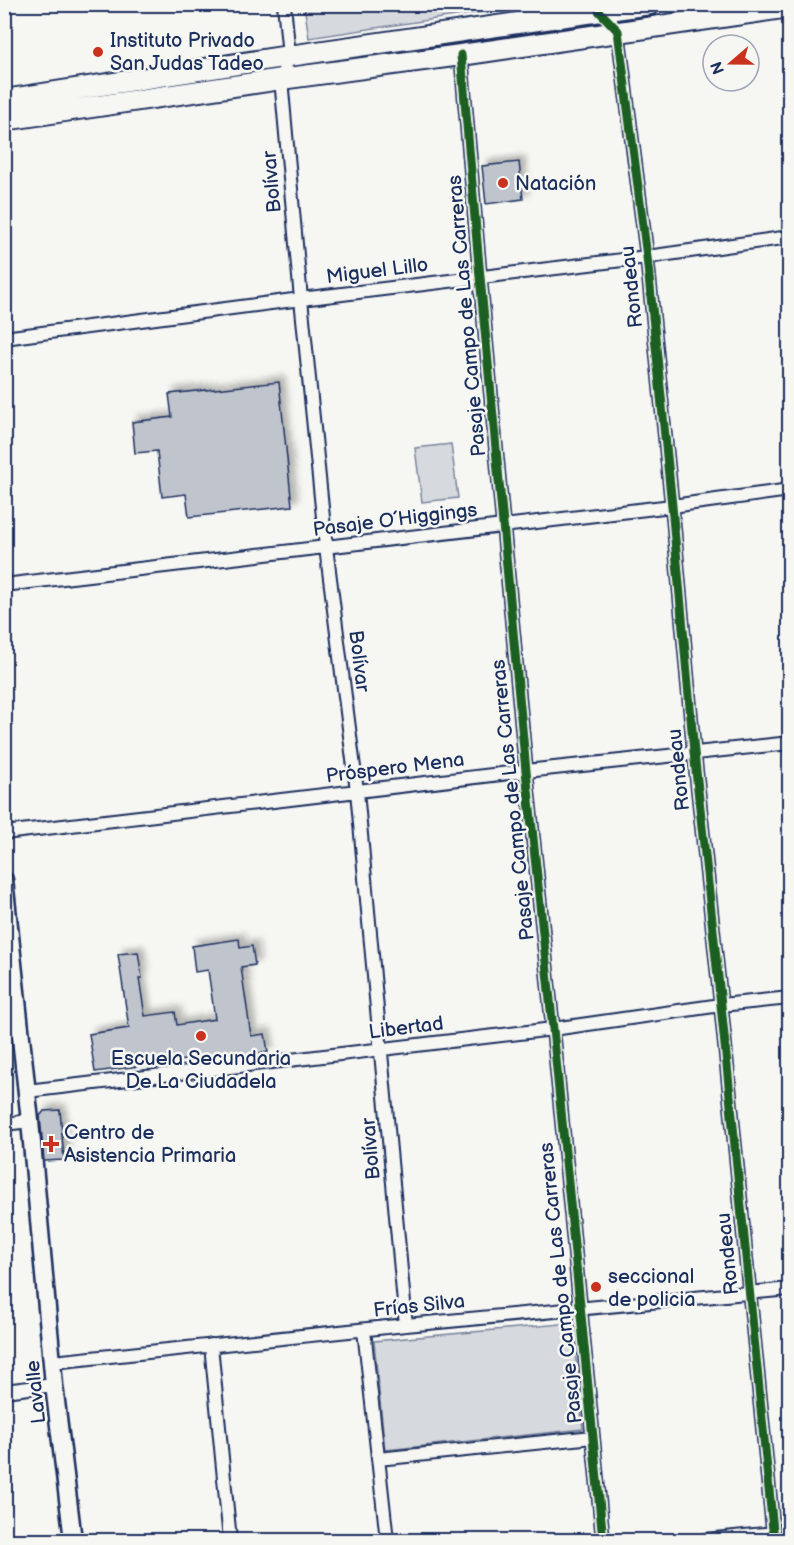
<svg xmlns="http://www.w3.org/2000/svg" width="794" height="1545" font-family="'Balsamiq Sans',sans-serif">
<defs>
<filter id="shadow"><feDropShadow dx="5.5" dy="-5.5" stdDeviation="3" flood-color="#0004"/></filter>
</defs>
<rect width="100%" height="100%" fill="#f6f6f2"/>
<filter id="ink" filterUnits="userSpaceOnUse"><feTurbulence type="fractalNoise" baseFrequency=".0167" numOctaves="2"/><feDisplacementMap in="SourceGraphic" scale="12" xChannelSelector="R" yChannelSelector="G"/><feConvolveMatrix kernelMatrix="1 2 1 2 8 2 1 2 1" color-interpolation-filters="sRGB"/></filter>
<g filter="url(#ink)">
<path fill="#d6d9dd" stroke="#78849e" stroke-width="1.5" d="M304,5V4L528,5L309,38Z
M451,444L458,498L422,502L415,448Z
M572,1323L583,1429L385,1450L374,1341Z"/>
<path fill="#c0c4cd" stroke="#1b2f5e" stroke-width="1.5" filter="url(#shadow)" d="M519,162L523,199L486,204L482,166Z
M279,382L292,506L189,517L186,494L162,497L157,451L135,453L132,422L172,417L169,394Z
M239,939L240,948L252,946L255,965L241,967L251,1036L265,1034L268,1052L223,1058V1055L95,1072L89,1034L129,1028L118,954L138,952L142,978H139L145,1016L175,1012L177,1025L215,1019L208,970L195,972L192,946Z
M60,1110L64,1160L44,1161L40,1116L44,1111Z"/>
<g fill="none" stroke-linecap="round" stroke-linejoin="round">
<g stroke="#1b2f5e" stroke-width="16">
<path id="minor" d="M284,4L289,56L281,79L301,299L326,547L357,791L406,1325
M598,7L599,11L618,31L647,257L672,506L694,752L721,1005L774,1540
M461,55L480,277L526,771L553,1029L603,1540
M4,338L301,299L647,257L790,237
M4,585L672,506L790,490
M4,833L526,771L790,743
M27,1091L553,1029L721,1005L790,998
M4,1124L30,1121
M364,1330L387,1540
M211,1345L230,1540
M53,1362L406,1325L790,1289
M4,1391L54,1385
M378,1459L593,1437
M705,1540L774,1533"/>
</g>
<g stroke="#1b2f5e" stroke-width="21">
<path id="tertiary" d="M4,880L30,1121L54,1385L73,1540"/>
</g>
<g stroke="#1b2f5e" stroke-width="24">
<path id="primary" d="M4,100L289,56L650,4
M4,120L281,79L461,55L790,7"/>
</g>
<use href="#minor" stroke="#f6f6f2" stroke-width="12"/>
<use href="#tertiary" stroke="#f6f6f2" stroke-width="16"/>
<use href="#primary" stroke="#f6f6f2" stroke-width="20"/>
<g stroke="#f6f6f2" stroke-width="13">
<path id="cycleway" d="M598,4L599,11L618,31L647,257L672,506L694,752L721,1005L774,1540
M461,55L480,277L526,771L553,1029L603,1540"/>
</g>
<use href="#cycleway" stroke="#1b5e20" stroke-width="9"/>
</g>
</g>
<g fill="#c8321e" stroke="#f6f6f2" stroke-width="2">
<circle cx="98" cy="52" r="6"/>
<circle cx="503" cy="183" r="6"/>
<circle cx="201" cy="1036" r="6"/>
<path d="M48 1135h6v6h6v6h-6v6h-6v-6h-6v-6h6z"/>
<circle cx="596" cy="1287" r="6"/>
</g>
<g text-anchor="middle" stroke-width="5" stroke-linejoin="round" paint-order="stroke">
<g font-size="20" fill="#1b2f5e" stroke="#f6f6f2" text-anchor="start">
<text x="110" y="47">Instituto Privado<tspan x="110" dy="23">San Judas Tadeo</tspan></text>
<text x="515" y="190">Natación</text>
<text x="201" y="1065" text-anchor="middle">Escuela Secundaria<tspan x="201" dy="23">De La Ciudadela</tspan></text>
<text x="64" y="1139">Centro de<tspan x="64" dy="23">Asistencia Primaria</tspan></text>
<text x="608" y="1283">seccional<tspan x="608" dy="23">de policia</tspan></text>
</g>
<g font-size="20" fill="#1b2f5e" stroke="#f6f6f2">
<text transform="translate(271 182) rotate(-95)" y="7">Bolívar</text>
<text transform="translate(377 270) rotate(-7)" y="7">Miguel Lillo</text>
<text transform="translate(631 287) rotate(-96)" y="7">Rondeau</text>
<text transform="translate(466 316) rotate(-95)" y="7">Pasaje Campo de Las Carreras</text>
<text transform="translate(395 519) rotate(-7)" y="7">Pasaje O´Higgings</text>
<text transform="translate(360 661) rotate(83)" y="7">Bolívar</text>
<text transform="translate(395 767) rotate(-7)" y="7">Próspero Mena</text>
<text transform="translate(678 770) rotate(-96)" y="7">Rondeau</text>
<text transform="translate(512 800) rotate(-96)" y="7">Pasaje Campo de Las Carreras</text>
<text transform="translate(406 1027) rotate(-7)" y="7">Libertad</text>
<text transform="translate(370 1149) rotate(-95)" y="7">Bolívar</text>
<text transform="translate(727 1254) rotate(-96)" y="7">Rondeau</text>
<text transform="translate(560 1283) rotate(-96)" y="7">Pasaje Campo de Las Carreras</text>
<text transform="translate(419 1305) rotate(-6)" y="7">Frías Silva</text>
<text transform="translate(35 1392) rotate(-96)" y="7">Lavalle</text>
</g>
</g>
<rect width="794" height="1545" fill="none" stroke="#f6f6f2" stroke-width="24"/>
<rect x="12" y="12" width="770" height="1521" fill="none" stroke="#1b2f5e" stroke-width="2" filter="url(#ink)"/>
<g transform="translate(731 63) rotate(250)"><circle r="28" fill="#f6f6f2" stroke="#9ea6b7" stroke-width="1.5"/>
<path d="M0-4.5L10 22L0 15L-10 22Z" fill="#c8321e"/>
<text y="-9" font-size="16" font-weight="bold" text-anchor="middle" fill="#1b2f5e">N</text>
</g>
</svg>
